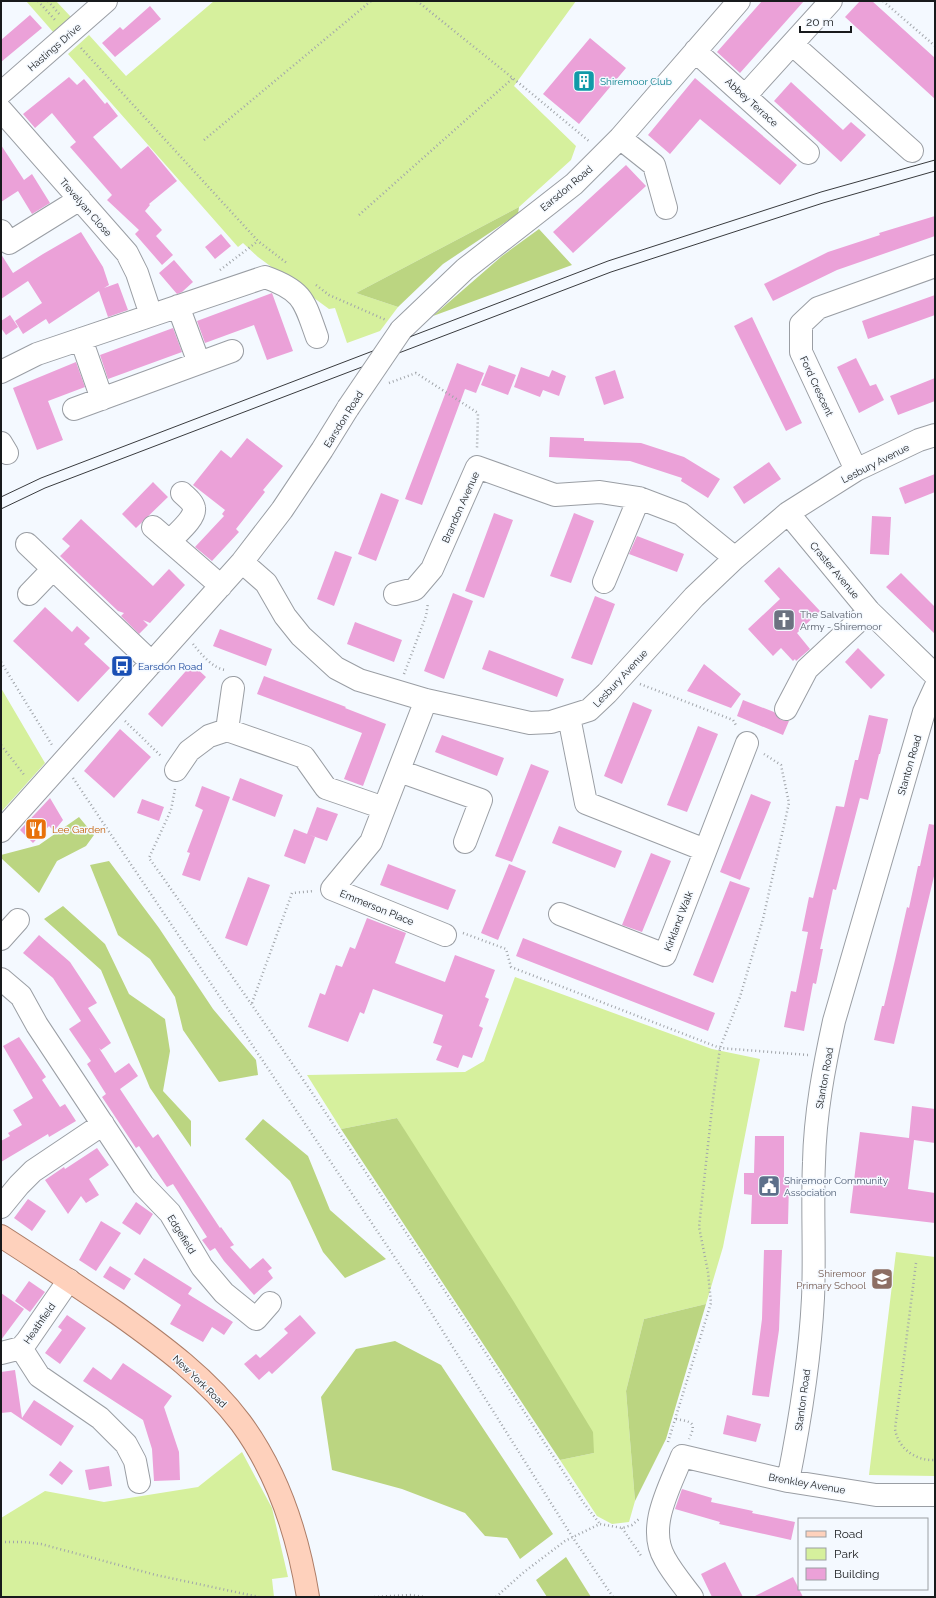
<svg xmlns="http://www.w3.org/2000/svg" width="936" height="1598" font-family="Raleway,sans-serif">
<rect width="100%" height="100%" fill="#f4f9ff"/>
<path fill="#d6f09d" d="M26,1H56L71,17L54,33Z
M214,1H576L514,86L576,146L571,160L519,207L356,293L398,307L380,331L347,343L335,308L329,309L258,257L243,243L238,247L68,54L89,35L126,76Z
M1,688L45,763L1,812Z
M515,977L712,1049L760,1059L723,1247L706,1304L644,1319L626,1391L635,1501L629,1522L612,1524L597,1516L560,1460L594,1453L397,1118L341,1129L307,1075L465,1072L484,1061Z
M896,1252L935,1257V1476L869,1475Z
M242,1452L272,1508L288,1577L272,1579L274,1597H1V1518L45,1491L104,1502L198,1487Z"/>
<path fill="#bbd581" d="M519,207L518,214L443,264L398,307L356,293Z
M539,229L572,265L433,316L502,256Z
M79,817L94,835L86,846L57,861L39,893L1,858V855L39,845Z
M109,861L159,928L213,1009L256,1060L258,1075L219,1082L183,1030L175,997L150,959L118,935L90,865Z
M63,906L105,944L129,994L165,1019L170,1051L163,1091L191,1121V1147L150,1088L101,970L44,919Z
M397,1118L514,1302L593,1432L594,1453L560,1460L341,1129Z
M263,1119L308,1156L330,1210L386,1259L345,1278L323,1252L290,1181L245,1139Z
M706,1304L666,1439L635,1501L626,1391L644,1319Z
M395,1341L441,1365L553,1534L520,1559L507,1538L485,1536L465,1513L402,1489L332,1470L321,1397L356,1349Z
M566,1557L591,1597H547L536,1580Z"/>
<path fill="#eba1d8" d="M762,1H804L740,73L717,52Z
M860,1H872L935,58V99L845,17Z
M150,6L161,19L115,57L102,43L120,27L123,30Z
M30,15L42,28L1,62V40Z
M590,38L626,68L579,124L543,94Z
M69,77L77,85L84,79L105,104L107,102L118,116L93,137L121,169L148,146L177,181L149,204L150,205L145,211L162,230L156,236L173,255L162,265L135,234L139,230L107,200L112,195L70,147L76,142L52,113L35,128L23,114Z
M695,78L797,165L780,185L700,119L670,154L648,135Z
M791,82L843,130L851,122L866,135L841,162L774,101Z
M1,145L24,180L32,174L50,203L32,214L18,191L1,202Z
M626,165L646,186L573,253L553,232Z
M935,216V236L837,270L773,301L764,284L828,252L880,235L879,233Z
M81,232L103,267L109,285L104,288L118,283L128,310L108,317L99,291L49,324L46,319L23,334L15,321L42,303L28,281L1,299V254L13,273L43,254Z
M221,234L231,246L215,259L205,247Z
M174,260L193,282L182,292L177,294L159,273Z
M272,293L293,351L267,360L254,325L205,343L197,321Z
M935,295V315L868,339L862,321Z
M10,315L18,327L6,335L1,328V321Z
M752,317L802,423L786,431L734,326Z
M173,328L182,352L108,379L100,355Z
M856,358L870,386L876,384L884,400L859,413L837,367Z
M76,362L85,387L48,401L63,440L37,450L13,388Z
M457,363L484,373L476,393L465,389L422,505L405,499Z
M489,365L516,375L508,395L481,385Z
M521,367L549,377L552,370L566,376L559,396L543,390L540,397L514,387Z
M615,370L624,398L604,405L595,377Z
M935,378V401L898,415L890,396Z
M550,437L584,438V441L641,443L684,457L720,479L708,498L681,481L682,478L630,461L549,457Z
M247,438L283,466L263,490L265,492L236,529L239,532L212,561L195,547L224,516L222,514L225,510L193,485L221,450L231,458Z
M769,462L781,479L744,504L733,487Z
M935,474V492L905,504L899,488Z
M153,482L168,497L136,528L122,514Z
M381,493L399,500L376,561L358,554Z
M494,513L513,520L484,598L465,591Z
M574,513L594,521L571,583L550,576Z
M872,516L891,517L889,555L870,554Z
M81,519L153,586L169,569L185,585L150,623L143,620L148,625L139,634L121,616L124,613L118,611L60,556L70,546L62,539Z
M637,536L684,554L677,572L629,554Z
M335,551L352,557L334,606L317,599Z
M779,567L820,611L797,633L810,649L796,661L795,659L793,661L781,648L773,656L748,629L780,599L764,581Z
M901,573L935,607V634L886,587Z
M453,593L473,601L444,679L424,671Z
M595,596L615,604L592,665L571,658Z
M45,607L72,632L77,626L90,638L84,644L110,668L78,702L13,641Z
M355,622L402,640L394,662L347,644Z
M220,629L272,649L266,666L213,646Z
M858,648L885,675L871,689L845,662Z
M489,650L564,679L557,697L482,669Z
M192,664L206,677L162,727L148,714Z
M704,664L741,694L731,708L687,691Z
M264,676L346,707L345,708L386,724L363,786L344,779L362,733L257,694Z
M743,700L774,712L781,720L789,721L783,735L737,716Z
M633,702L652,710L622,784L604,776Z
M869,715L888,719L880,754H879L868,800L860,798L836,890L833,889L820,949H823L816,984L813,983L804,1031L784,1027L791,991L796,992L808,932L802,931L809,897L813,898L836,806L844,807L855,760H858Z
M698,726L718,734L687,812L667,805Z
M120,729L151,757L114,798L84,771Z
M442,735L504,758L497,776L435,752Z
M531,764L549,771L512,862L495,856Z
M240,778L283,795L275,817L232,800Z
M202,786L230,797L200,881L182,875L190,853L187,852L203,810L195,806Z
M751,794L771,802L740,880L720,872Z
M50,798L63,820L54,831L49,826L33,843L20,830Z
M142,799L164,807L159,821L137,813Z
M317,807L338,814L327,841L307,834Z
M929,824L935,825V872L894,1044L874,1040L882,1006H884L895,960L907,907L909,908L918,866H920Z
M559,826L622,851L615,868L552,843Z
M294,829L315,837L305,864L284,856Z
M651,853L671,861L642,932L622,925Z
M388,864L456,890L448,910L380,885Z
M509,864L526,871L498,940L481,933Z
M248,877L270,885L247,946L225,938Z
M730,881L750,888L713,983L693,975Z
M367,918L406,933L395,963L445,982L455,955L495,970L485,997L489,999L479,1026L483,1028L472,1058L463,1055L458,1068L436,1060L442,1046L433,1043L443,1015L373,989L364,1014L360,1012L348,1042L308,1027L320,993L325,995L336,965L342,967L350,947L355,949Z
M39,935L70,962L97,1003L88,1008L111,1043L101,1050L99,1048L115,1073L129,1063L138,1076L120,1089L144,1125L153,1138L158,1134L220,1228L221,1227L234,1245L230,1247L250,1269L263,1258L272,1268L268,1271L273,1278L254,1295L224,1261L215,1248L210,1251L202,1240L207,1237L173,1184L167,1187L139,1146L136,1148L102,1097L106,1094L87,1064L91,1061L69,1029L81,1021L53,978L23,953Z
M523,938L715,1013L708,1031L516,956Z
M19,1037L46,1077L42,1080L60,1107L65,1104L76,1121L49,1137L48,1134L1,1162V1141L10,1136L8,1133L22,1125L13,1110L33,1098L3,1046Z
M912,1106L935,1109V1143L914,1140L908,1189L935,1193V1223L850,1213L860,1132L909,1138Z
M755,1136H784V1184H789L788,1224H751L752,1195L744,1194V1173H754Z
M97,1148L109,1165L89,1179L99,1195L86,1203L81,1196L68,1214L45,1180L64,1167L65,1169Z
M28,1199L46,1211L32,1231L14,1218Z
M136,1202L153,1214L140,1235L122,1223Z
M101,1221L121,1233L96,1271L79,1260Z
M764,1250H782L779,1330L769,1397L752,1395L762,1319Z
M144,1258L192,1288L188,1294L233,1322L224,1335L212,1327L203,1342L170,1324L181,1305L134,1274Z
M110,1266L131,1279L124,1290L103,1277Z
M29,1281L45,1292L30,1312L15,1301Z
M1,1293L24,1309L1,1340Z
M67,1315L86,1328L60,1364L45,1353L62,1330L58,1327Z
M300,1315L316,1333L272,1374L269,1371L259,1380L244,1364L256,1354L260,1358L266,1353L288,1333L284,1329Z
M123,1363L172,1396L164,1407L179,1452L180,1480L154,1481L152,1449L143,1420L83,1381L93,1367L111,1380Z
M15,1370L22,1418L34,1400L74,1426L61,1446L11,1412L1,1413V1372Z
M727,1415L761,1424L756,1442L723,1434Z
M60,1461L73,1471L62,1485L49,1475Z
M109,1466L112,1486L89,1490L85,1470Z
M682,1489L712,1498L711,1502L753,1511L752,1513L795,1522L791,1540L719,1524L720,1522L675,1509Z
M725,1562L743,1597H712L701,1574Z
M793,1577L803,1597H753Z"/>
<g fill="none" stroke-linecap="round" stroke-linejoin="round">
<g stroke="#9a9ea4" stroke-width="24">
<path id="minor" d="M792,44L912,151
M695,51L808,153
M1,93L106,1
M745,96L831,1
M1,110L127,253L137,273L151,315
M620,138L654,165L666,208
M1,231L9,243L80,199
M178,306L199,363
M401,330L465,269L574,184L620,138L739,1
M81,339L102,399
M1,372L37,354L265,277C304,291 304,301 317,337
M74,409L232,351
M1,443L7,453
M856,470L801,352V324L818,308L935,266
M788,513L869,611L935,675
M153,527L221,586
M170,541C176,534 196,518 194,508C193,502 186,497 182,493
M27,544L152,663
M242,562L266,583L285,616L301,636L336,668L359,680L426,700L530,723L551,722L589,710L607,693L694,597L735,558L788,513L856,470L919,440L935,435
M604,582L639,498
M29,594L53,569
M395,594L415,589L432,569L477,467L555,495L600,492L639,498L681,514L735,558
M426,700L371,842L332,889L445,935
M786,709L807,669L869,611
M569,717L586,803L705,850
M227,730L233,688
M176,770L189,751L209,736L227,730L304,757L326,788L384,808
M399,771L481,800L465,842
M1,831L242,562L282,510L322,450L348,408
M560,914L665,955L747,743
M1,939L18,920
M1,979L21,996L37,1025L143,1185L170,1213L202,1267L224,1293L256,1319L270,1303
M1,1207L19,1185L33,1171L103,1124
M21,1348L39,1376L100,1418L126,1444L135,1461L139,1482
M1,1353L21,1348L27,1341L69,1280
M788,1481C800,1421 810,1360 813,1298C815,1253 812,1207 814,1162C815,1114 824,1067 834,1021L924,712L935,688
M692,1597C683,1585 672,1572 665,1559C646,1527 670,1487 682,1456L788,1481L876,1495H935"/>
</g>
<g stroke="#ad7d67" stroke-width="24">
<path id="major" d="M1,1236C40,1261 79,1287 117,1313C162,1345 208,1379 241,1423C279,1475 298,1535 308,1597"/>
</g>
<path stroke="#a1a5aa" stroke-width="2.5" stroke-dasharray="1 3" stroke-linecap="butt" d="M38,1L56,21
M48,1L61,16
M417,1L525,88L590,142
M883,1L935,46
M81,48L258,241L288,264
M204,140L371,1
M359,215L513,78
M220,270L258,241
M316,285L329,295L386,320
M389,383L416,373L478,413L477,448
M193,644C201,654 213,669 226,670
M1,662L52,745
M404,674L426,616L428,603
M640,684L733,720L737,727
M125,721L161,756
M1,745L25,776
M73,778L420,1295L573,1538L613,1597
M175,789L171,810L149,858C299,1069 442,1285 583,1502L600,1524
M463,933L506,949L511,967L720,1048L808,1055
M252,1003L292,893L314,891
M916,1263L895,1429C898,1448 915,1461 935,1460
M676,1419C692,1422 697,1422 689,1439
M668,1442L711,1303L708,1272L699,1227L713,1099L720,1048L740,997L763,919L789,803L781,765L764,754
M622,1528L642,1557
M1,1542H24L41,1544L156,1575L259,1597
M374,1597L410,1595L425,1597
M496,1597L524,1572L565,1541L600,1524L622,1528L632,1525L639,1519"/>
<use href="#minor" stroke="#fff" stroke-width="22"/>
<use href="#major" stroke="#fed1bc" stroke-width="22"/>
<path stroke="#393b3e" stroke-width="1" d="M1,497L41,478L608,261L821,192L935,160
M1,509L45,488L611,272L823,203L935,171"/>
<g stroke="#9a9ea4" stroke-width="24" stroke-linecap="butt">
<path id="minor-bridge" d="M348,408L401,330"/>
</g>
<use href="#minor-bridge" stroke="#fff" stroke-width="22"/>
</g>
<defs>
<g id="building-square" transform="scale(1.15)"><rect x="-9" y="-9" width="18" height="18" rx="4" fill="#0f9aa8" stroke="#f4f9ff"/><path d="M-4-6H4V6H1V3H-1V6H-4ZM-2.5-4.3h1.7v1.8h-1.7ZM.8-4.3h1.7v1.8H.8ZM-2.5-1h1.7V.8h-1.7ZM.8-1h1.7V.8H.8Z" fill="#fff"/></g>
<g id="church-square" transform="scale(1.15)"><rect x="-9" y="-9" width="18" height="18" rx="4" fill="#6b7280" stroke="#f4f9ff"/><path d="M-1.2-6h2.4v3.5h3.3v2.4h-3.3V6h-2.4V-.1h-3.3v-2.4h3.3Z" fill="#fff"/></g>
<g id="bus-square" transform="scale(1.15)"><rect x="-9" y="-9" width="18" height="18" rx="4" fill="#1a4fb4" stroke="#f4f9ff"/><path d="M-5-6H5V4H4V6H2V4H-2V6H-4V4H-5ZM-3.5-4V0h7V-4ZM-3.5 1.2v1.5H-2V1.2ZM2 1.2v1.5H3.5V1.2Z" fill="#fff"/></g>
<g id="restaurant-square" transform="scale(1.15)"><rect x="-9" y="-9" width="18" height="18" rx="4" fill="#e8710a" stroke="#f4f9ff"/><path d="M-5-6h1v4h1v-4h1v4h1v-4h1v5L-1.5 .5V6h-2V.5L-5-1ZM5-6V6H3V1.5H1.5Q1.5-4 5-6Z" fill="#fff"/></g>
<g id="civic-square" transform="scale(1.15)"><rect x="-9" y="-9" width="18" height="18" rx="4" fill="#5c6f8a" stroke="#f4f9ff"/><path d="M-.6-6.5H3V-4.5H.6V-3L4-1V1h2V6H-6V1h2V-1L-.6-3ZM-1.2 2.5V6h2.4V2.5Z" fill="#fff"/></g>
<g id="school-square" transform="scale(1.15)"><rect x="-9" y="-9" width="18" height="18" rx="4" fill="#8d6e63" stroke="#f4f9ff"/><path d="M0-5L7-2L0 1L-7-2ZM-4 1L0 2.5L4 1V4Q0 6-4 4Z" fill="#fff"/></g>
</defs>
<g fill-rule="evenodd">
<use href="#building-square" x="584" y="81"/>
<use href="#church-square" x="784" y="620"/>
<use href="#bus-square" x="122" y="666"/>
<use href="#restaurant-square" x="36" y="829"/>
<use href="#civic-square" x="769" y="1186"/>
<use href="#school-square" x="882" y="1279"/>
</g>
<g text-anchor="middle" stroke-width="3" stroke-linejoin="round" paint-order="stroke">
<g font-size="10" fill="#181a1c" stroke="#f4f9ff">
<text transform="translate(54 47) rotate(-41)" y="4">Hastings Drive</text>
<text transform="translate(752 102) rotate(42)" y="4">Abbey Terrace</text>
<text transform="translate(566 188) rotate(-40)" y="4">Earsdon Road</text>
<text transform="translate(86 207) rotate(49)" y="4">Trevelyan Close</text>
<text transform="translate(817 386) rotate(65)" y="4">Ford Crescent</text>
<text transform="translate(343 419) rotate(-58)" y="4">Earsdon Road</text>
<text transform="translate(875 463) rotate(-27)" y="4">Lesbury Avenue</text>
<text transform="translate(460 507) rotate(-66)" y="4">Brandon Avenue</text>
<text transform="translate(835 570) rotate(50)" y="4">Craster Avenue</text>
<text transform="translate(620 678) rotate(-47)" y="4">Lesbury Avenue</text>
<text transform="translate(909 765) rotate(-74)" y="4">Stanton Road</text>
<text transform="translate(377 907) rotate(22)" y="4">Emmerson Place</text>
<text transform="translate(678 921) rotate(-69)" y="4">Kirkland Walk</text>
<text transform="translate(824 1078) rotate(-80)" y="4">Stanton Road</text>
<text transform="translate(182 1234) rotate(58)" y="4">Edgefield</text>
<text transform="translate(39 1323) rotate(-55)" y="4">Heathfield</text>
<text transform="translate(200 1381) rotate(44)" y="4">New York Road</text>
<text transform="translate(802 1400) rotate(-82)" y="4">Stanton Road</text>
<text transform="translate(807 1483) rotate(10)" y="4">Brenkley Avenue</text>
</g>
<g font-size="10" fill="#0d838f" stroke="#f4f9ff" text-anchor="start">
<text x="600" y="85">Shiremoor Club</text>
</g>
<g font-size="10" fill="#5b616d" stroke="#f4f9ff" text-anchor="start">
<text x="800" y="618">The Salvation<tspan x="800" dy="12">Army - Shiremoor</tspan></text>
</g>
<g font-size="10" fill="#164399" stroke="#f4f9ff" text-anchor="start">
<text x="138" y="670">Earsdon Road</text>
</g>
<g font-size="10" fill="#c56008" stroke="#f4f9ff" text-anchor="start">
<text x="52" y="833">Lee Garden</text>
</g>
<g font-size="10" fill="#4e5e75" stroke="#f4f9ff" text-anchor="start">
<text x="784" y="1184">Shiremoor Community<tspan x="784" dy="12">Association</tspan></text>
</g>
<g font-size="10" fill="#785e54" stroke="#f4f9ff" text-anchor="end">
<text x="866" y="1277">Shiremoor<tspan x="866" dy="12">Primary School</tspan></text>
</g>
</g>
<rect width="936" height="1598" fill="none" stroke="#181a1c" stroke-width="4"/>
<rect x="798" y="1518" width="130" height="72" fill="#f4f9ff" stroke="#9ca0a4"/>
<rect x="806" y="1531" width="20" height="6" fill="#fed1bc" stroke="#9ca0a4"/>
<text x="834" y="1538" font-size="12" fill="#181a1c">Road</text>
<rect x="806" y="1548" width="20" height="12" fill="#d6f09d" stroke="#9ca0a4"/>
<text x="834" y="1558" font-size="12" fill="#181a1c">Park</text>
<rect x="806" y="1568" width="20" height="12" fill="#eba1d8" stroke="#9ca0a4"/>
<text x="834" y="1578" font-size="12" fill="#181a1c">Building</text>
<path d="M800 26v6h51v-6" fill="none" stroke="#181a1c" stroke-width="2"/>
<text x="806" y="26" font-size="12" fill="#181a1c" stroke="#f4f9ff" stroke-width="3" paint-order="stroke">20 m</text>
</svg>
